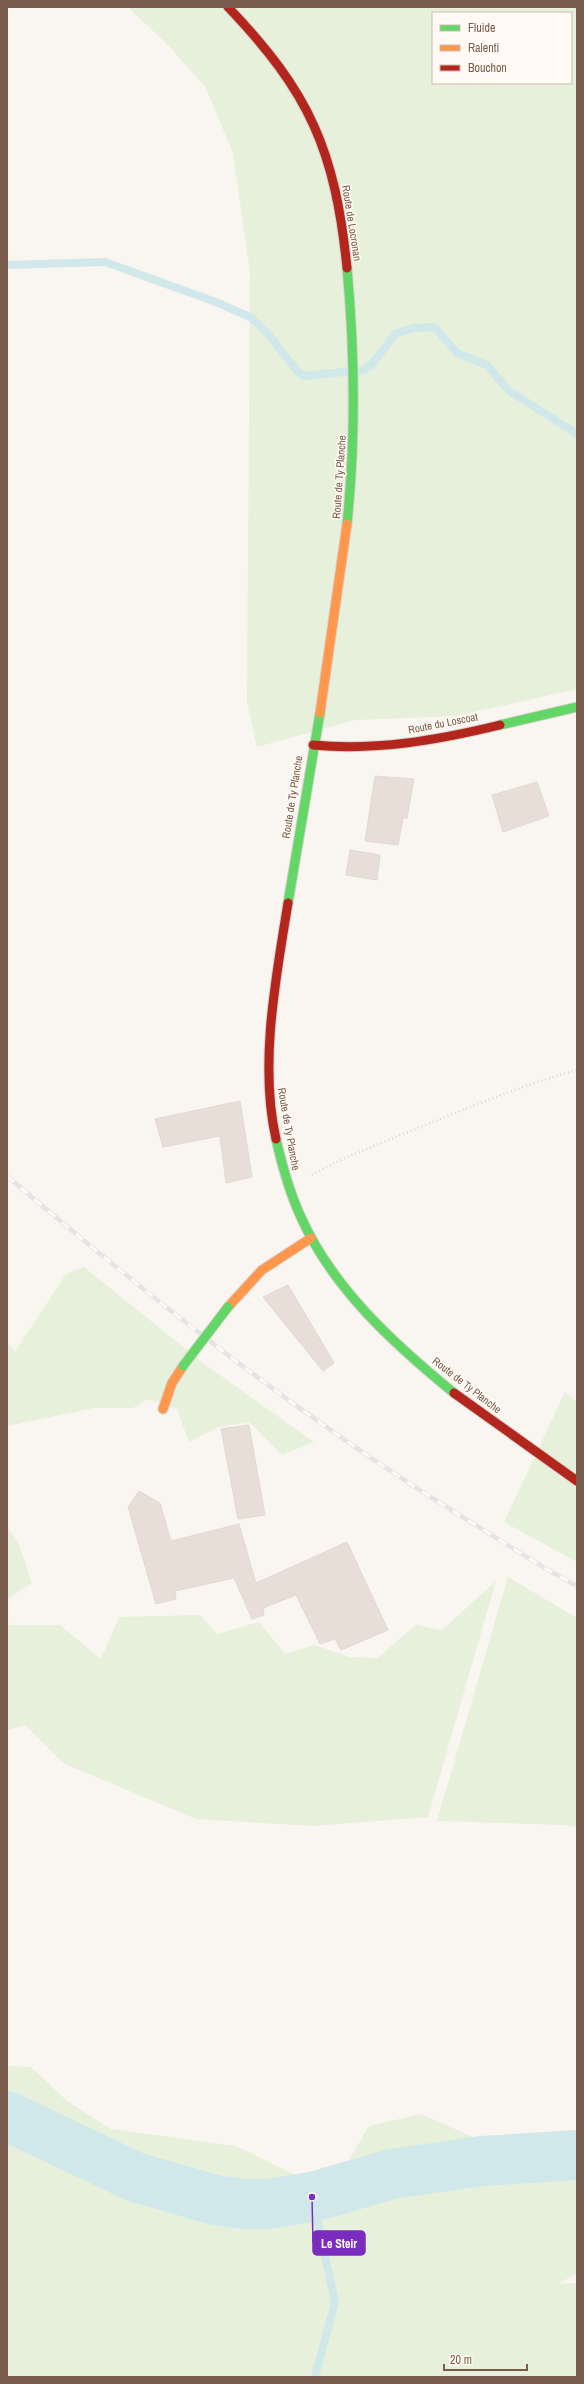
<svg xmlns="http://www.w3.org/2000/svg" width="584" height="2384" font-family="'Archivo Narrow',sans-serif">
<rect width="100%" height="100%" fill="#f9f5f0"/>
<path fill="#e7f0db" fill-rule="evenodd" d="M128,7H577V689L456,716L355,720L257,747L247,702L250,272L233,153L206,88L169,46ZM433,13H571V83H433Z
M84,1267L203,1363L314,1442L282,1455L249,1422L218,1427L189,1442L177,1409L148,1399L133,1408H94L7,1426V1342L15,1352L66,1274Z
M565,1392L577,1402V1562L504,1522Z
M7,1526L19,1544L32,1583L7,1599Z
M508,1577L577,1618V1827L565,1825L437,1821Z
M496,1581L428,1817L313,1826L196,1819L63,1763L25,1725L7,1730V1621L10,1625H60L101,1659L119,1617L200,1615L217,1634L259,1622L285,1654L314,1645L349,1657L377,1658L416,1625L442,1630Z
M7,2066L31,2067L67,2101L111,2129L236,2146L299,2177L340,2175L369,2126L421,2114L484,2142L577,2131V2274L557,2284L577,2283V2377H7Z"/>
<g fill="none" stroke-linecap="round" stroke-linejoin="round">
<path stroke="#d0e8ea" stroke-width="8" d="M7,265L105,262L216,302L252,318L268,334L298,372L304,376L364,370L373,363L395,334L413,328L432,327L437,330L457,353L487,365L508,390L577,434
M312,2197L335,2302L315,2377"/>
<path stroke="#d0e8ea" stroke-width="50" d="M7,2116L135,2177L215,2200L243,2204H268L312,2197L392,2174L482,2161L577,2155"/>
</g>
<path fill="#e6ded7" stroke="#e2d8d2" d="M375,776L414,779L407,818H403L398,845L365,841Z
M537,782L549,816L503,832L492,795Z
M350,850L380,855L377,880L346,875Z
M240,1101L252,1177L226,1183L220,1136L163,1147L155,1119Z
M288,1285L334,1363L323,1371L263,1297Z
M249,1425L265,1515L238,1519L221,1429Z
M139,1491L160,1503L171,1541L239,1524L256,1583L347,1542L388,1630L341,1650L335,1639L320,1644L296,1595L263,1608L264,1615L252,1619L234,1578L175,1591L176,1599L156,1604L128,1507Z"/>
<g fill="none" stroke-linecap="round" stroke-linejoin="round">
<g stroke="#d9d2cb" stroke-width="11">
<path id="fast" d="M347,268C355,354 356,438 347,524
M500,725L577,707
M288,903L320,713
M276,1139C282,1165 289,1191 300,1215C332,1288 394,1344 454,1393"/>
</g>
<g stroke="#d9d2cb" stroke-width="11">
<path id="slow" d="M320,713L347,524
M228,1307L262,1270L311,1238
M163,1409L172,1383L183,1366"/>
</g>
<g stroke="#d9d2cb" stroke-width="11">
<path id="jam" d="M228,7C310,93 335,150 347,268
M313,745C377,751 438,740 500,725
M276,1139C259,1065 276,977 288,903
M454,1393L577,1481"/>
</g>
<path stroke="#dcd5d0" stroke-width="2.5" stroke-dasharray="1 3" stroke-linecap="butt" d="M312,1175C345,1156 380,1144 415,1129C468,1108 522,1085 577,1070"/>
<use href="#fast" stroke="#63d668" stroke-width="9"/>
<use href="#slow" stroke="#ff974d" stroke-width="9"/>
<use href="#jam" stroke="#b3261e" stroke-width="9"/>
<g stroke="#e6e3e7" stroke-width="4.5">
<path id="rail" d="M7,1176C155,1302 308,1423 474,1524C508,1545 541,1567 577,1586"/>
</g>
<use href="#rail" stroke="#fffaf3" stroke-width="3" stroke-dasharray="9" stroke-linecap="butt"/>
<g stroke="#d9d2cb" stroke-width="11" stroke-linecap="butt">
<path id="fast-bridge" d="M183,1366L228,1307"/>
</g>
<use href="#fast-bridge" stroke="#63d668" stroke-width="9"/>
</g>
<g text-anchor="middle" stroke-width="3" stroke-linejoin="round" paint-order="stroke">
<g font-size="11" fill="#7a5c4d" stroke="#fffaf3">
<text transform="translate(352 223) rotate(81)" y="4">Route de Locronan</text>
<text transform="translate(339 477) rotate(-86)" y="4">Route de Ty Planche</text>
<text transform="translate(443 723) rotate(-11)" y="4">Route du Loscoat</text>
<text transform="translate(292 797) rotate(-81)" y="4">Route de Ty Planche</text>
<text transform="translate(289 1129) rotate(80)" y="4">Route de Ty Planche</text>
<text transform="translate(467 1385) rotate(38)" y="4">Route de Ty Planche</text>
</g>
</g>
<path fill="none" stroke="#7b2cbf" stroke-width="1.5" d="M312 2197L313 2243"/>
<circle fill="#7b2cbf" stroke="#fffaf3" stroke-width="1.5" cx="312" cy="2197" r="4"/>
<rect fill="#7b2cbf" stroke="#7b2cbf" stroke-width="1.5" x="313" y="2231" width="52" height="24" rx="4"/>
<g font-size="12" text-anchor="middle" font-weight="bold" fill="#fff">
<text x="339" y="2248">Le Steir</text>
</g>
<rect width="584" height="2384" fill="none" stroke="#7a5c4d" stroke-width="16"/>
<rect x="432" y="12" width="140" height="72" fill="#fffaf3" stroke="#cabbb1"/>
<rect x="440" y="25" width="20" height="6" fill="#63d668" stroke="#cabbb1"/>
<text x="468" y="32" font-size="12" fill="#7a5c4d">Fluide</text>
<rect x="440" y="45" width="20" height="6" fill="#ff974d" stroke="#cabbb1"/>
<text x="468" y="52" font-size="12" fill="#7a5c4d">Ralenti</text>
<rect x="440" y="65" width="20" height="6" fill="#b3261e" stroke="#cabbb1"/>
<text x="468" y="72" font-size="12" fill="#7a5c4d">Bouchon</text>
<path d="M444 2364v6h83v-6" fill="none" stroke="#7a5c4d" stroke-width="2"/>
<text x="450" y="2364" font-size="12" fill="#7a5c4d" stroke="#fffaf3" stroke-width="3" paint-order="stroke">20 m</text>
</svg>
